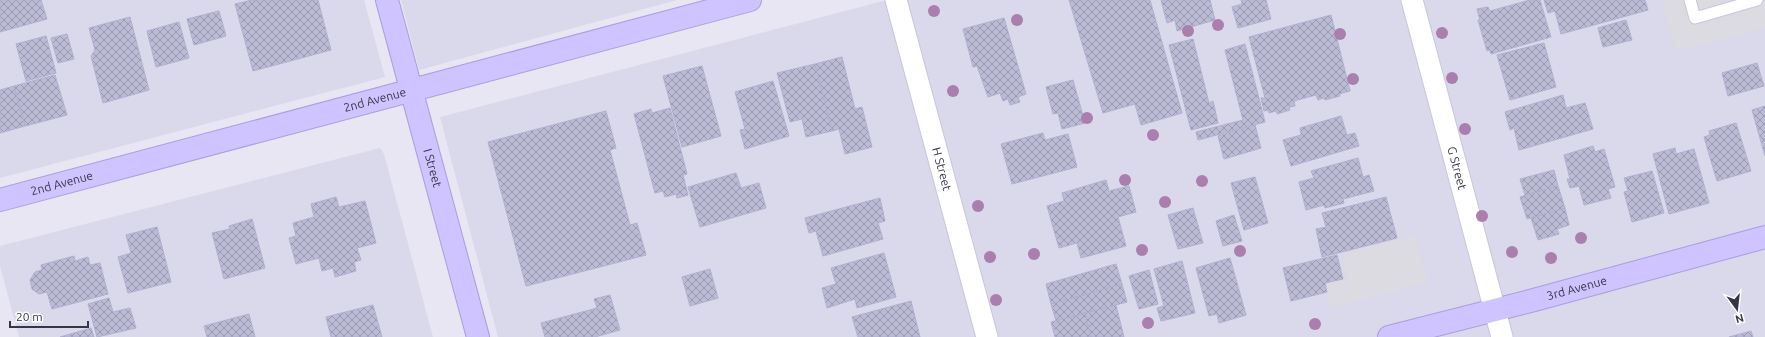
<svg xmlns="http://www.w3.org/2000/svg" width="1765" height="337" font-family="Ubuntu,sans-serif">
<defs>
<pattern id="building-cross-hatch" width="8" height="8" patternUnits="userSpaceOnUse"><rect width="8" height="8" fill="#bcbbd5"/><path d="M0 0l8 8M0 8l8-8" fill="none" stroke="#9a99af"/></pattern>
</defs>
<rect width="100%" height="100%" fill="#e8e6f3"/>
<path fill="#dad8eb" d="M0,0H364L385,77L0,178Z
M401,0H677L419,70Z
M887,0H1765V337H498L440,117Z
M380,148L384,154L433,337H19L0,266V246Z"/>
<path fill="#dbdbe1" d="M1662,0H1765V28L1676,51Z
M1415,236L1428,282L1331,308L1326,284L1347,278L1342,255Z"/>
<path fill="url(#building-cross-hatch)" stroke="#b0afd0" d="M0,0H41L47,19L0,32Z
M252,0H318L331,50L253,71L235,4Z
M1069,0H1150L1182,113L1141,125L1135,104L1103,113Z
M1161,0H1210L1215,20L1177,31L1175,20L1167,23Z
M1241,0H1266L1271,19L1238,28L1232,7L1242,4Z
M1530,0H1540L1551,37L1491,54L1490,50L1487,51L1478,20H1480L1477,9L1488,7L1490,11Z
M1544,0H1645L1648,10L1561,34L1555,11L1548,13Z
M219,11L226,36L194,45L187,19Z
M1331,15L1350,91L1339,94L1340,96L1325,100L1324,98L1318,100L1316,95L1294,101L1295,106L1289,107L1290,110L1277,114L1276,111L1269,113L1268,110L1264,111L1261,98H1265L1249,37Z
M130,17L149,90L103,103L91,56L95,50L89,28Z
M1004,18L1026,94L1018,97L1020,102L1010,105L1008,99L1003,101L1000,93L988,97L977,66L973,67L963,29Z
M1626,20L1632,40L1603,47L1598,28Z
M179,22L189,58L156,67L147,31Z
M67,34L74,59L58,63L51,38Z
M46,36L56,73L26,81L16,44Z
M1193,39L1209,103L1213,101L1218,123L1191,130L1169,45Z
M1544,43L1556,87L1510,100L1497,55Z
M1245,44L1265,122L1198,140L1196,132L1243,120L1225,50Z
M842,57L855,109L862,107L872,147L845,154L839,129L832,131L815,64Z
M1757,63L1764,86L1728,96L1722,73Z
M815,64L832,131L806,137L802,119L790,122L777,73Z
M702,66L721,136L682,147L663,76Z
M55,75L67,115L25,126L14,86Z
M1073,80L1085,123L1062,129L1058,113L1053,114L1046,87Z
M773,81L789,136L745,149L740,130L745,129L735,92Z
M14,86L25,126L0,133V90Z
M1563,95L1566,108L1585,103L1593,129L1519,150L1514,128L1510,130L1505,112Z
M1765,106V156L1752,110Z
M670,108L687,174L683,175L688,195L677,198L676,194L665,197L663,191L655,193L634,114L651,109L652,113Z
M606,111L616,148L610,150L630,225L637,223L646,255L526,286L488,142Z
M1341,116L1347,135L1355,133L1359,146L1291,166L1283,140L1301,135L1300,128Z
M1736,123L1751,171L1717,181L1704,137L1710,135L1709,131Z
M1255,125L1261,148L1224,159L1218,136Z
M1043,133L1045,140L1068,134L1077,167L1012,184L1001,144Z
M1593,146L1595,152L1604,149L1615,187L1608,189L1611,198L1584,205L1579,186L1570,188L1567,179H1570L1564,155Z
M1675,148L1676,154L1694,149L1709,203L1669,214L1653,154Z
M1358,158L1363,177L1369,175L1374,191L1343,199L1344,203L1325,208L1324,205L1306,210L1299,182L1314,178L1311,171Z
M1554,170L1558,186L1525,195L1520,179Z
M1652,171L1664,213L1632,222L1624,192L1628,191L1624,178Z
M736,173L741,188L759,183L766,208L700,227L688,187Z
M1255,177L1268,223L1244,230L1231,183Z
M1106,180L1109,191L1129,186L1136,212L1118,217L1126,246L1081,258L1077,243L1059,248L1047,206L1064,201L1062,193Z
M1558,186L1565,208L1527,219L1520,197Z
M336,197L339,207L365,201L376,243L357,248L361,260L354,262L356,271L335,277L333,268L322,271L319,258L296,264L289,238L296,236L293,223L314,217L311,204Z
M1386,197L1397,238L1322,257L1316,229L1326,227L1322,213Z
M880,198L885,221L878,223L883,239L823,256L816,231L809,233L805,218Z
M1193,208L1203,243L1178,249L1168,215Z
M1565,208L1569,225L1557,229L1559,234L1538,240L1531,218Z
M1234,215L1242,241L1223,246L1216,221Z
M252,219L265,268L224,279L212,233L230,229L229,226Z
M157,227L171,282L128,293L118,257L131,253L126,235Z
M884,253L896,297L857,308L855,299L827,308L822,288L836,284L831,268Z
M1337,255L1343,279L1325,283L1327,292L1291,301L1283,268Z
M74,256L75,261L88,257L90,265L100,263L108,294L52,309L47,292L39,294L32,289L30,280L35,272L42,270L41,265Z
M1230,258L1246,315L1219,323L1217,314L1209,316L1196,268Z
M1182,261L1195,313L1161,321L1157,308L1164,306L1154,269Z
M1116,264L1122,284L1051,304L1046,284Z
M710,269L718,298L690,306L682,277Z
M1149,270L1158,304L1139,309L1129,276Z
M1122,284L1127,302L1056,321L1051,304Z
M610,295L620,330L595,337H545L541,323L597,308L594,299Z
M109,298L113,312L130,308L136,328L97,337L88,304Z
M911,301L920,337H858L852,317Z
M373,305L382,337H331L326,317Z
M1116,305L1124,337H1091L1085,313Z
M1085,313L1091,337H1055L1051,322Z
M249,314L255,337H207L204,326Z
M91,328L94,337H60Z
M1751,331L1753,337H1729Z"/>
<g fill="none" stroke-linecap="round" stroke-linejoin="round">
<g stroke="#c8c6dd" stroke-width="13">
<path id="lane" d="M1690,0L1695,18L1757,0"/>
</g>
<g stroke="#c8c6dd" stroke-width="23">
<g id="street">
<path id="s1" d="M896,0L987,337"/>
<path id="s2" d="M1412,0L1502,337"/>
</g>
</g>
<g stroke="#a89ee0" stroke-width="24">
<g id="secondary">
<path id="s3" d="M387,0L478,337"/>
<path id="s4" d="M0,200L750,0"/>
<path id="s5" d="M1389,337L1534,300L1765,237"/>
</g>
</g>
<use href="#lane" stroke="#fff" stroke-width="11"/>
<use href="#street" stroke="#fff" stroke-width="21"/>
<use href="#secondary" stroke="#cfc4ff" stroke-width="22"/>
</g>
<g fill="#aa7ead">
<circle cx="934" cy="11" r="6"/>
<circle cx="1017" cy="20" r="6"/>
<circle cx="1218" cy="25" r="6"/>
<circle cx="1188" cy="31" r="6"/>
<circle cx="1442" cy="33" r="6"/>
<circle cx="1340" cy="34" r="6"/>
<circle cx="1452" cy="78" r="6"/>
<circle cx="1353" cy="79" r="6"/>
<circle cx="953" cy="91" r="6"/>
<circle cx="1087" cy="118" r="6"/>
<circle cx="1465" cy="129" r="6"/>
<circle cx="1153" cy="135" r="6"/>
<circle cx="1125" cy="180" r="6"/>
<circle cx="1202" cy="181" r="6"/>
<circle cx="1165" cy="202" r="6"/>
<circle cx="978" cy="206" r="6"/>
<circle cx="1482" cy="216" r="6"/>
<circle cx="1581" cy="238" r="6"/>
<circle cx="1142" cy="250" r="6"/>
<circle cx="1240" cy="251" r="6"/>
<circle cx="1512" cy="252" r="6"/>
<circle cx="1034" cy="254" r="6"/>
<circle cx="990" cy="257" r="6"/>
<circle cx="1551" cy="258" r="6"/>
<circle cx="996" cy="300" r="6"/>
<circle cx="1148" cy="323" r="6"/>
<circle cx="1315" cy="324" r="6"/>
</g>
<g text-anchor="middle" stroke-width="3.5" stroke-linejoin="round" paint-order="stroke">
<g font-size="12" fill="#363546" stroke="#fff">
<text dy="4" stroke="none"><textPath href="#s4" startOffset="388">2nd Avenue</textPath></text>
<text dy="4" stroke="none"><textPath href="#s2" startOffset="174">G Street</textPath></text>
<text dy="4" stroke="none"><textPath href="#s3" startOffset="174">I Street</textPath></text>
<text dy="4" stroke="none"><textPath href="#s1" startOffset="175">H Street</textPath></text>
<text dy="4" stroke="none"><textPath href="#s4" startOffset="64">2nd Avenue</textPath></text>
<text dy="4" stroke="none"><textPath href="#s5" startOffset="194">3rd Avenue</textPath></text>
</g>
</g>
<g transform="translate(1737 309) rotate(165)" stroke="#ffffff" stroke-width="3" paint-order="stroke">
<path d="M0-3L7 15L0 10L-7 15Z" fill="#363546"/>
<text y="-6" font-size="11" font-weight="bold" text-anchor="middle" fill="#363546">N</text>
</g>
<path d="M10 321v6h78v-6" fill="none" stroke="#363546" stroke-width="2"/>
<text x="16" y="321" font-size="12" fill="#363546" stroke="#ffffff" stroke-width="3" paint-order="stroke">20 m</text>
</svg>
